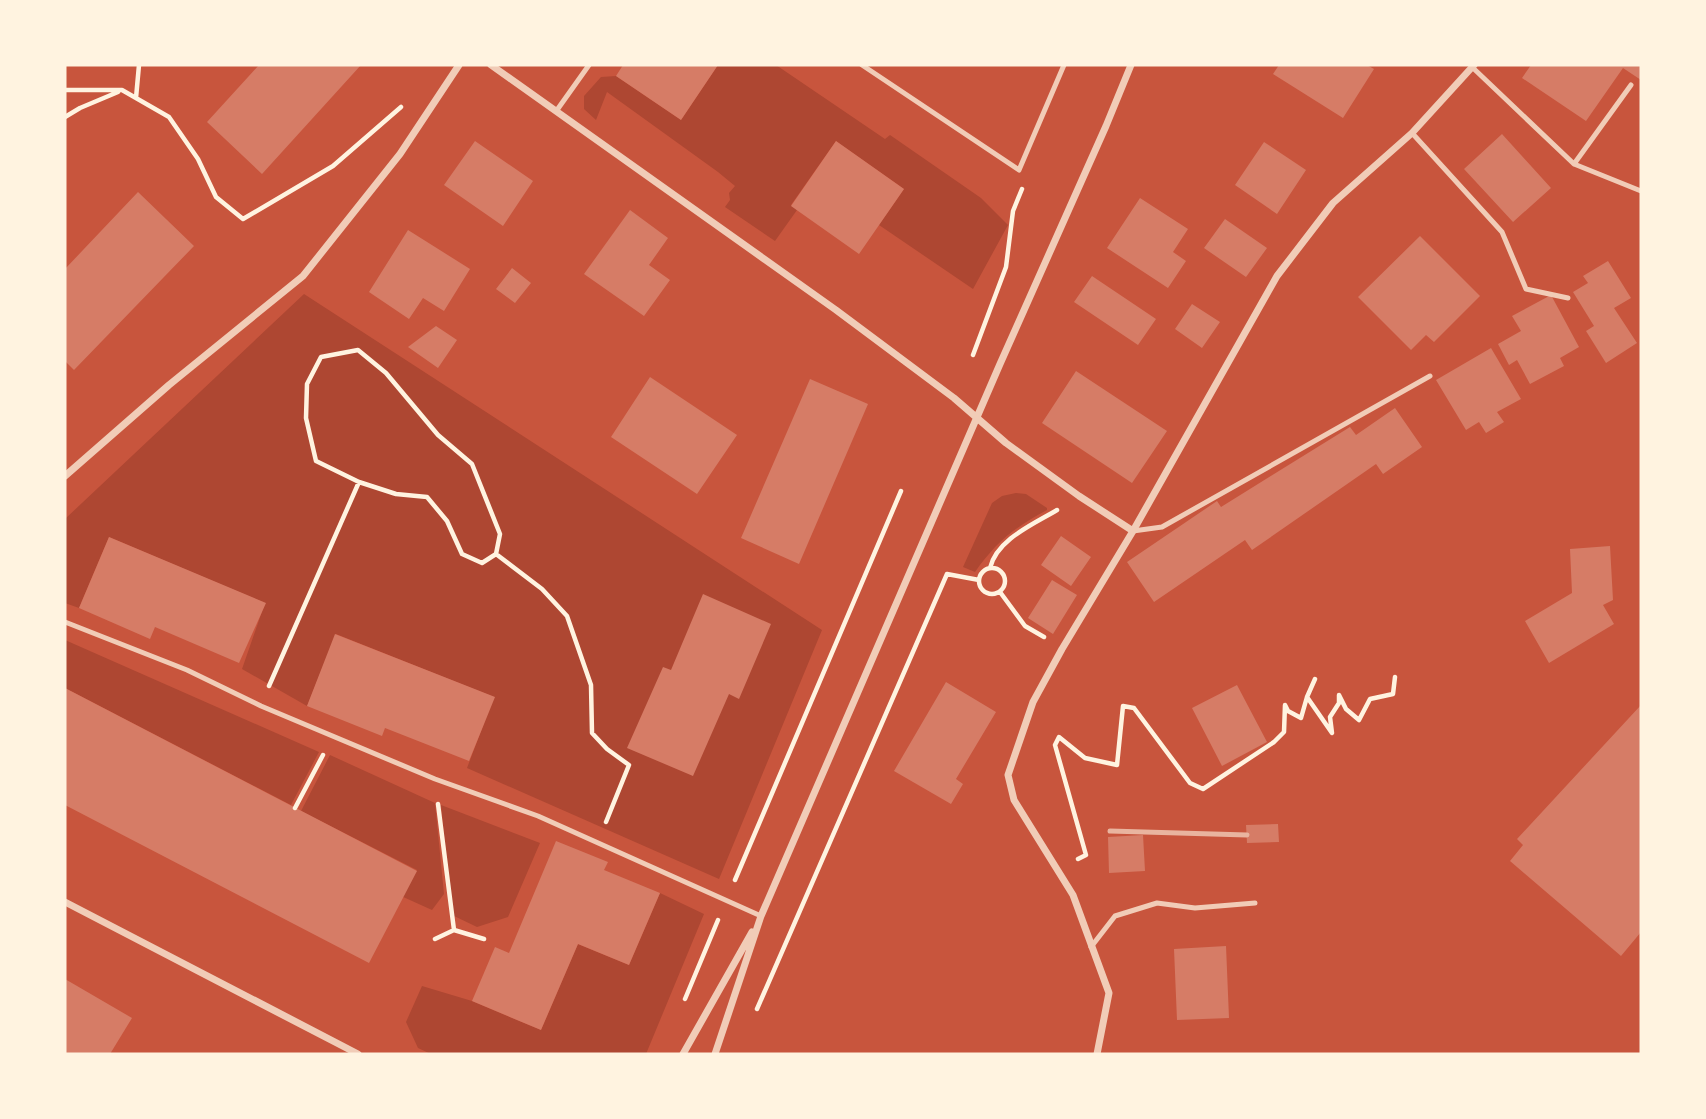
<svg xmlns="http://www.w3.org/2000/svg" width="1706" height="1119" font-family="'Roboto Serif',serif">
<rect width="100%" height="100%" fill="#c8553d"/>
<path fill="#ae4732" d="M718,65H776L885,139L890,135L981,198L1008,225L973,289L879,225L904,189L836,141L791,205L797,210L775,241L725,207L730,200L729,193L735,186L718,172L607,92L596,120L584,109V96L601,77L616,76L681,120Z
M304,294L822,630L719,879L467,768L494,697L336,634L307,706L242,669L265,603L109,537L79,608L65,603V519Z
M1016,493L1026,494L1047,508V510C1014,528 997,541 975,572L963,567L992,503L1002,496Z
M65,640L319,752L291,805L65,688Z
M330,755L435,803L444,894L432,910L401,896L417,870L301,811Z
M441,805L540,843L508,917L477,927L452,915Z
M660,893L704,914L646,1054H431L418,1048L406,1022L422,986L472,1001L541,1030L578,944L629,965Z"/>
<path fill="#d67c66" d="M259,65H361L262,174L207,122Z
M623,65H718L681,120L616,76Z
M1279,65H1367L1374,69L1343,118L1273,74Z
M1531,65H1641V80L1623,68L1586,121L1522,78Z
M1502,134L1551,188L1513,222L1464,169Z
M475,141L533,181L503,226L444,185Z
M836,141L904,189L859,254L791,206Z
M1264,142L1306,170L1277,214L1235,185Z
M138,192L194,246L74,370L65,361V269Z
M1140,198L1188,229L1173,252L1186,261L1168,288L1107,248Z
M630,210L668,238L649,265L670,280L644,316L584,274Z
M1225,219L1267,248L1246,277L1204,248Z
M408,230L470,269L444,311L423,298L409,319L369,292Z
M1420,236L1480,296L1434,342L1426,335L1411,350L1358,297Z
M1608,261L1631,298L1614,308L1637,343L1606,363L1586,331L1594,326L1573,292L1588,283L1583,276Z
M512,268L531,283L515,303L496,289Z
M1092,276L1156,319L1138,345L1074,302Z
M1551,295L1579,347L1560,358L1564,366L1530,384L1517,360L1509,365L1498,344L1521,331L1512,316Z
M1192,304L1220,322L1202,348L1175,329Z
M436,326L457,340L438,368L408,347Z
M1491,348L1521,399L1497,412L1504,422L1486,433L1479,422L1466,430L1436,380Z
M1076,371L1167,431L1132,483L1042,423Z
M650,377L737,435L697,494L611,437Z
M810,379L868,404L799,564L741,538Z
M1395,408L1422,447L1383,474L1376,464L1252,550L1245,540L1154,602L1127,562L1217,501L1221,507L1350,427L1356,435Z
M1061,536L1091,557L1071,586L1041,565Z
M109,537L266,603L239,663L155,627L150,639L79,608Z
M1610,546L1613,600L1603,605L1614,624L1549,663L1525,621L1572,593L1570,549Z
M1052,580L1077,595L1053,634L1028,618Z
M703,594L771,624L739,699L729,694L693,776L627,748L663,667L671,670Z
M335,634L495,697L469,761L385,728L382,736L307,706Z
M946,682L996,712L956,779L963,784L951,804L894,771Z
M1237,685L1267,742L1222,766L1192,708Z
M65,688L417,871L369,963L65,805Z
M1641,705V932L1621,956L1510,861L1523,845L1517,839Z
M1278,824L1279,842L1247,843L1246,825Z
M1143,835L1145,871L1109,873L1108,837Z
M556,841L608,862L604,870L660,893L629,965L578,944L541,1030L472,1001L495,947L509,953Z
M1226,946L1229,1018L1177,1020L1174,949Z
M65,979L132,1018L110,1054H65Z"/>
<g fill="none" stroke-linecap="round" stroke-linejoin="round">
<path stroke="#fff3e0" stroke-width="4.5" d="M65,90H122L169,117L198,159L216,197L243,219L333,166L401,107
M136,98L139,65
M65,117L80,108L118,92
M973,355L1006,267L1013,211L1022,189
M496,554L542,589L567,616L591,685L592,733L607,749L629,765L606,822
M979 581a13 13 0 1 1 26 0a13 13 0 1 1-26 0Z
M990,568C997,539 1034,524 1057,510
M1000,592L1025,626L1044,637
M1315,679L1307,697L1332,733L1330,717L1339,703V695L1346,709L1359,720L1370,699L1393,694L1395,677
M269,686L359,482L396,494L427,497L447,521L462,554L482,563L496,554L500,534L472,464L438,435L386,373L358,350L321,357L307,384L306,418L316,461L359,482
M295,808L323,755
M1078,859L1086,855L1055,745L1059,737L1085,758L1117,765L1123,706L1134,708L1190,783L1203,789L1274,742L1284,732L1285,705L1288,711L1301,718L1307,697
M735,880L901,491
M454,930L484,939
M435,939L454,930L438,804
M685,999L718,920
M757,1009L947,574L979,580"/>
<path stroke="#f1ccb7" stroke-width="5" d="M862,65L1019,170L1064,65
M1472,67L1574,164L1641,191
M557,110L589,65
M1412,133L1502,232L1526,289L1568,298
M1574,164L1631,85
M1133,531L1162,527L1430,376
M65,622L187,670L261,706L435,779L538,816L761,916
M1091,947L1115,916L1157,903L1195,908L1255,903"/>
<path stroke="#f1ccb7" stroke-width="7" d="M491,65L836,310L954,398L1006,443L1079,496L1133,531L1277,276L1333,203L1412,133L1474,65
M65,476L169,385L303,276L400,154L459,65
M65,902L358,1054
M683,1054L752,932
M715,1054L761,916L1000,364L1106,126L1131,65
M1097,1054L1109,993L1073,895L1014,800L1008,775L1033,702L1062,649L1133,531"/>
<path stroke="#e9b49f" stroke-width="5" d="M1110,831L1247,835"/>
</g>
<rect width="1706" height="1119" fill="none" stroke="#fff3e0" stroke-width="133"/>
</svg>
